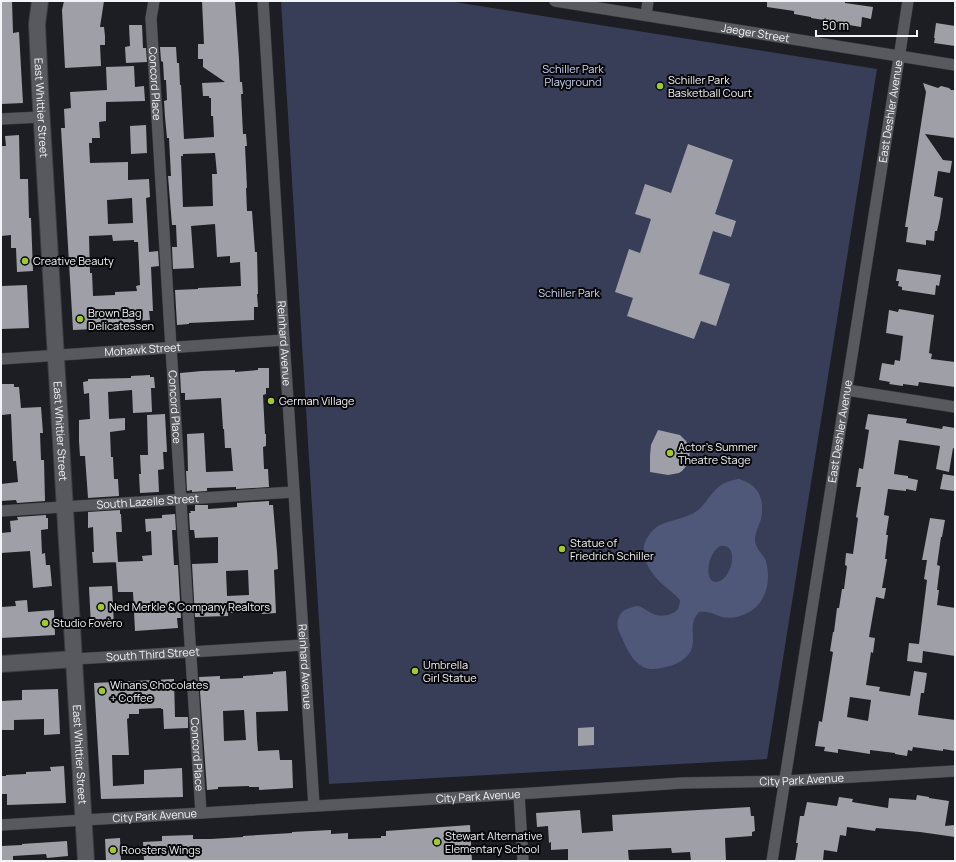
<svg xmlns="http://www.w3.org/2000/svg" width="956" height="862" font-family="Manrope,sans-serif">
<rect width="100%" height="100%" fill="#1d1e23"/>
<path fill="#383e57" d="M281,1H448L877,69L767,759L329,784Z"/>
<path fill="#505879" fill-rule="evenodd" d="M739,479C759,485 765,499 761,519C759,526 755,532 755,540C755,548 763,554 766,561C771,580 767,602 749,612C740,617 732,619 722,617C713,614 709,611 699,612C697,614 695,617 694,620C690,631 697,645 688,655C684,660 676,664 670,666C664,667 658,669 652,669C636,669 627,650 622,638C619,632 616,626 618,620C619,615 622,611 627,609C630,608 633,607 636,606C642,606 647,611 653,614C660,617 673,616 678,609C679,606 680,603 680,600C675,594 668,589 662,584C651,574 637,554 647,538C650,533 654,528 660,525C671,520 687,518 697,511C701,508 704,504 707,500C717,487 722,482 739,479ZM720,546C740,543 732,576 720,581C703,588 706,554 720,546Z"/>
<path fill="#9fa0a7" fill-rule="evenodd" d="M1,1H12L13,33L19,32L23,103L1,104Z
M64,1H104L100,27H104L105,36V45H100L101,66L65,68L62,10Z
M202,1H235L239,59L240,82H242L243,94H241L243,134H246L247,146H245L247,188H246L247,211H252L255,252H257L258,294H257L258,307H254V320L189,323V324L177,325L175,290L198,289V288L241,286L240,262L230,263V256L217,257L215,224L191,226L194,268L173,269L172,247H177L176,225H172L168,176H171L169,138H167L165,117L164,101L167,100L166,80H164L163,62L161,61L160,47H176L177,63H179L180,85H181L184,139L214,137L213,116H211V98H209V96H203L202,83L225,82L203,67V59H198V44H204ZM215,153L217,174H212L213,206L183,207L181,156H183V154Z
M767,1H845V3L873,7L871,19L862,17L861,27L849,25L850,24L811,18V17L794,14V11L767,7Z
M936,23L955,26V46L934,43L935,38H934Z
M129,25H142L143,48H146L147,62L126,63L125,47L130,46Z
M134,66L135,87L144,86L145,101L106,102V121L99,122L100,138H92V143H89L90,163L128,162V180L149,179L150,197L146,198L149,252L158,251L159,266L151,267L153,311H149L150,320L134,321V323L95,325V329L73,330L61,128H65L64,109L71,108L70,92L107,90L106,67ZM132,198L133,223L108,224L107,200ZM112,235L113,241L134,240V242H138L140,285L136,286L137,291L115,292V295L93,296L92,273H90L89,236Z
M923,83L938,88L941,86L949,88L951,90H955V138L925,134L943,160L952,161L950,173L938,171L934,196L943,198L940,218L937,231H935L934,241L926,240V245L906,242L908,227H905L926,92Z
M146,125L147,153L131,154L130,126Z
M19,135L20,179H28L29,218H31L33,271L17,272L16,248H11V235L1,236V146H6L5,136Z
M688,144L733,160L715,214L736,221L731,237L713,231L699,274L730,284L716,326L701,321L694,339L627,316L633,298L615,292L629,249L640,253L651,219L635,214L645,184L671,193Z
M898,269L941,275L939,286L936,285L935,295L902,290V287L898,286L899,281H896Z
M27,285L29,328L1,329V286Z
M899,309L934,315L929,353L932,354L931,359L955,362V387L919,382L918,386L903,384V386L889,384L890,382L879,380L882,363L894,365L895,360L900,361L903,336L886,333L889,310L898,312Z
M258,368H269V388H266V394L263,395L265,434H266V446L263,447L264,469H268L269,487L236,489V487L207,488V491L192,492V490L187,491L186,471H188L187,434L204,433L206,472L233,471L231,448H225L224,429H223L221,398L185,400V393H181L180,373L202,371L235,370V372L258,370Z
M150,375V377H154L155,388H151L152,412L133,413L132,390L108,392L109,419L125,418V430L110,432L111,457H113L114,479H118L119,496L88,498L85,456H80L79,441V420L90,419L89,393L84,394L83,382L88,381V379L131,378V376Z
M1,384H14V387H19L21,408L41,407L43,433H40L41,460H44L45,501L17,503L16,500L1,501V484L18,482L16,461H13L11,414L2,415Z
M165,414L167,452H163L164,469L158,470L159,492L140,493L139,474H141L140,455H148L147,415Z
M868,414L907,419L906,423L942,429L943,426L955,428V449L953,448L949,472L936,469L940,446L899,440L894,474L908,476V478L918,480L916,491L906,489V491L888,489L884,515L889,516L886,535H888L885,559H887L882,588H886L884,599L876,597L869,637L875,638L873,653L871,652L866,685L880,687L879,691L910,696L914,671L927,673L924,693H921L918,715L955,720V751L943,749V751L913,747L912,751L908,750L907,756L895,754V753L870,750V754L838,749V753L824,751L825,747L815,746L819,721L822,722L833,652L830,651L833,632H834L837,608H839L842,589H844L847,566L845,565L846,553L853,554L858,518L856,517L861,487H856L859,468L863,469L869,430L865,429ZM850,697L871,700L868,721L847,717Z
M658,430L680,435L686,441L689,446L690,450L689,460L687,465L682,471L679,473L668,475L650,472V456L651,445Z
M943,474L955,476L954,491L940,489Z
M269,501V505H273L277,552L278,569L274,570L276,613L262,614L261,611L228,613V616L195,617L192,564L218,563V537L195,538L194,530H190L189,513H191L190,511H195V505H208V509L237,507V503ZM248,570L249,595L227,596L226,571Z
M120,510V514H121L122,532H116L118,562L93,563L92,552H94L93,527L88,528V512Z
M175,514L176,530H172L174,565H178L181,618H177L178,628L135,631L133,592H118L116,562L143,561L142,556L152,555L151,531L146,532L145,519L162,518V515Z
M46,515V518H48V529L41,530L42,554L45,553L46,565H50L52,586L33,588L30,551L1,553V533L11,532L10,521L18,520L17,517Z
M930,518L945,520L942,537H941L937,565L940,566L937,590H939L937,605L955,608V656L923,651L922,663L907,661L909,643L919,644L927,580L924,579L927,560H922Z
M112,586L114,626L91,627L89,587Z
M27,600L28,612L54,610L55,635L1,638V607L16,606L15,601Z
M286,671L288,711L256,712L257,739L258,751L279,750L280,760H292L293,788L259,790V787H249V786L218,787V789L207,790L199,677L220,676V679L243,678V676L273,674V672ZM244,710L246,740L224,741L223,711Z
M174,679L175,717H188V728L164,729L163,709H161V708L139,709V714H129V718L127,719L129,755H112L113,786L144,784V770L182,768L183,797L101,799L94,683Z
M58,689L60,734L44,735V719L14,720V730H2L1,701L22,700V690Z
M594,727V745L578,746V728Z
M64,766L66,803L7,805V794H1V776H6V775L26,774V772L51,771L50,767Z
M917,795L929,797V798L949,801L945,826L955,825V837L920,832L876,828L875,831L847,827L846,836L840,835L837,852L824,850L823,861H795L798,843H796L800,816H804L807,802L837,806L839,797L853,799L852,802L888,808L889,798L916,800Z
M750,807L751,816H754L755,831L752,832V836L725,838L726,861H691L690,852L672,853L671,848L628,850L629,861H568V849L551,850V842L549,843L548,826L537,827L536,813L580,810L582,833L613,831L612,815Z
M470,825L472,861H144L143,842L162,841V836L193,835V839H211L243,837V836L292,833V832L331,830V834L348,833V839L381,838V836H386V831Z
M120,838L121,861H106L105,839Z
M67,841L68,856L47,858L46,854L13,856V861H1V846L22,845V844Z"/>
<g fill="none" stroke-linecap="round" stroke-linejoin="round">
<g stroke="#3b3c40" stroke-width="12">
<g id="street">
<path id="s1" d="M154,1L151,18L171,348L201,813"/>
<path id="s2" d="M263,1L284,340L294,492L314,806"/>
<path id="s3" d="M555,1L955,65"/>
<path d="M646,15L648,1"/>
<path d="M1,119L41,117"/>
<path id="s4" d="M1,359L284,340"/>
<path d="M847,390L955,407"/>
<path id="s5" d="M1,511L294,492"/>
<path id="s6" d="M75,659L304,645"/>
<path d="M519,794L523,861"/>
<path id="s7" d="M1,825L533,793L682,783L785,781L955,771"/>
<path id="s8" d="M772,861L908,1"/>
</g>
</g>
<g stroke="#3b3c40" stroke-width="18">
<g id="secondary">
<path id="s9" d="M40,1L37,24L40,90L86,861"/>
<path d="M1,664L75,659"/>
</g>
</g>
<use href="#street" stroke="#57595f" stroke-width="11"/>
<use href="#secondary" stroke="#57595f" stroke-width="16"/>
</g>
<g fill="#9fca2d" stroke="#08080b" stroke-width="1.5">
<circle cx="660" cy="86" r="4"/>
<circle cx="25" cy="261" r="4"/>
<circle cx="80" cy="319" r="4"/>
<circle cx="271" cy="401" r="4"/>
<circle cx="670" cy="453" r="4"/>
<circle cx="562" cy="549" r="4"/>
<circle cx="101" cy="607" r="4"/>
<circle cx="45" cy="623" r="4"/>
<circle cx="415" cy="671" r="4"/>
<circle cx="102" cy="691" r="4"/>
<circle cx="437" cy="842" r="4"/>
<circle cx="113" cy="850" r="4"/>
</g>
<g text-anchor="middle" stroke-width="4" stroke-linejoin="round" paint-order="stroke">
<g font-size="11" fill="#f3f4f7" stroke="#08080b">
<text dy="4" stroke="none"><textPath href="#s3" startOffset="203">Jaeger Street</textPath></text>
<text dy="4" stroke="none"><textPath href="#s1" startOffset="83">Concord Place</textPath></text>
<text dy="4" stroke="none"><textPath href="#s9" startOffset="107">East Whittier Street</textPath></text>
<text dy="4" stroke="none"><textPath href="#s8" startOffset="759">East Deshler Avenue</textPath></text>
<text dy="4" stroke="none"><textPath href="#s2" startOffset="343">Reinhard Avenue</textPath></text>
<text dy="4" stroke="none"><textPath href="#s4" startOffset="142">Mohawk Street</textPath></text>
<text dy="4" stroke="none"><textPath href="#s1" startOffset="407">Concord Place</textPath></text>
<text dy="4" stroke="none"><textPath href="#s9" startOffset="431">East Whittier Street</textPath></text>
<text dy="4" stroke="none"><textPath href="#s8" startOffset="435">East Deshler Avenue</textPath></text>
<text dy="4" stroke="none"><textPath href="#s5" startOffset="147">South Lazelle Street</textPath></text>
<text dy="4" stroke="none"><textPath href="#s6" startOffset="78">South Third Street</textPath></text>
<text dy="4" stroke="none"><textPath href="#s2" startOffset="667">Reinhard Avenue</textPath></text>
<text dy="4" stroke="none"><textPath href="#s9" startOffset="755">East Whittier Street</textPath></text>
<text dy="4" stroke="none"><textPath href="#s1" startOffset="755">Concord Place</textPath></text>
<text dy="4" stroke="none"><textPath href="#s7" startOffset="802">City Park Avenue</textPath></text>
<text dy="4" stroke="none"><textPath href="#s7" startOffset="478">City Park Avenue</textPath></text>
<text dy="4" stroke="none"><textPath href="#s7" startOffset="154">City Park Avenue</textPath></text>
</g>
<g font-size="11" fill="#ced7fb" stroke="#08080b">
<text x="573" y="73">Schiller Park<tspan x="573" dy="13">Playground</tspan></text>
<text x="569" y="297">Schiller Park</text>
</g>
<g font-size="11" fill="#f3f4f7" stroke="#08080b" text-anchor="start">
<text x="668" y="84">Schiller Park<tspan x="668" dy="13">Basketball Court</tspan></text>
<text x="33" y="265">Creative Beauty</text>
<text x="88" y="317">Brown Bag<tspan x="88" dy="13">Delicatessen</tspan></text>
<text x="279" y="405">German Village</text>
<text x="678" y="451">Actor's Summer<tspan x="678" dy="13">Theatre Stage</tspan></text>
<text x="570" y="547">Statue of<tspan x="570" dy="13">Friedrich Schiller</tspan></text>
<text x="109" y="611">Ned Merkle &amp; Company Realtors</text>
<text x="53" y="627">Studio Fovèro</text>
<text x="423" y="669">Umbrella<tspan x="423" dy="13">Girl Statue</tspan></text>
<text x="110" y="689">Winans Chocolates<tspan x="110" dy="13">+ Coffee</tspan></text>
<text x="445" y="840">Stewart Alternative<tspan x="445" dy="13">Elementary School</tspan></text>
<text x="121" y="854">Roosters Wings</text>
</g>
</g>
<rect width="956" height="862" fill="none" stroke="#f3f4f7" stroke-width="4"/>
<path d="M816 30v6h101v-6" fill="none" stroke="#f3f4f7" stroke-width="2"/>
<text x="822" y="30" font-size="12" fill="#f3f4f7" stroke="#08080b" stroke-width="3" paint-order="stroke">50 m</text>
</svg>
